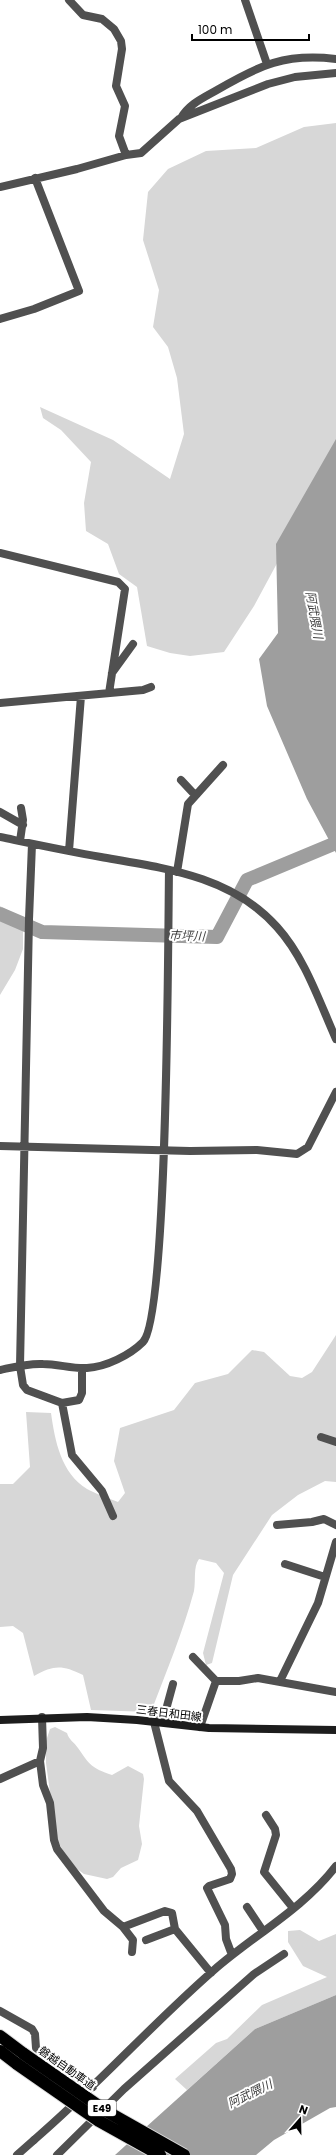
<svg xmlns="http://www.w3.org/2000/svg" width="336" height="2155" font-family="Poppins,'Noto Sans JP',sans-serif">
<rect width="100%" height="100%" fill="#fff"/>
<path fill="#d7d7d7" d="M336,123V454L254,606L224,652L190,656L170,653L147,646L137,587L119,574L108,544L86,531L84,503L91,462L61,430L43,418L40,407L113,440L170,479L184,434L177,378L168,347L153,327L159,290L143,240L148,192L168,169L206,151L256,148L304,127Z
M0,906L23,918V949L15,970L0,995Z
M336,1335V1482L325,1481L298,1495L272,1515L233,1575L212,1663L206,1665L203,1653L224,1573L216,1563L199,1559C193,1567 196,1580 194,1591C183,1632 166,1672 151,1712L91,1710L83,1675C62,1665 54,1665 34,1676L23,1633L13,1626L0,1627V1484H13L30,1467L26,1412L51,1413C55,1441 61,1473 87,1489C96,1494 108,1498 118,1502L125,1493L114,1461L120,1428L174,1410L195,1383L228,1374L252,1350L264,1352L290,1376L302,1378L312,1372Z
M55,1727L67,1733C69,1740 74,1742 78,1748C90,1765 91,1768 112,1775L128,1766L143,1774L144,1779L139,1826L142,1844L138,1860L121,1868L113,1877L107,1879L84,1874L69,1863L56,1837L46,1763V1741L50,1729Z
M300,1930L319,1941L336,1934V1995L255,2029L187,2090L175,2079L216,2043L227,2039L262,2005L327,1977L303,1966L288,1942V1931Z"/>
<path fill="#9e9e9e" d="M336,439V853L307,799L267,706L259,659L278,633L276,544Z
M336,1995V2107L330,2108L274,2140L256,2155H115L255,2029Z"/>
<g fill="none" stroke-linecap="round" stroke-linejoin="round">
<path stroke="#9e9e9e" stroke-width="14" d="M0,914L42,932L217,937L247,880L336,843"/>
<g stroke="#dbdbdb" stroke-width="14">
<path id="motorway" d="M0,2036L24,2054
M0,2051L17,2064"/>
</g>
<path stroke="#505050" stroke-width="8" d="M69,0L83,15L102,19L114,29L121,41L122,49L116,86L125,106L119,136L126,155
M245,0L267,64
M181,118C189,104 203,98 217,90C260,65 285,53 336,59
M0,187L77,169L126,155L141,153L179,119L268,84L295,77L336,73
M0,319L34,309L79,291L35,178
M0,553L118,582L125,589L109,693
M112,673L133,644
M0,703L143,690L151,687
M181,780L195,795
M0,812L23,825
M0,837C34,844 67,851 101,857C164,868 232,876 277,927C305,958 319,1001 336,1039
M20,841L23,820L21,808
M32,844L29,919L20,1366L23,1385L27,1390L62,1403L79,1400L82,1393V1368
M69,851L81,696
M177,872L188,804L223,765
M0,1146L190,1151L257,1150L297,1154L308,1147L336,1092
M0,1370C14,1367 29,1363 43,1364C58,1364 73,1369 87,1368C106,1367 130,1355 143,1342C168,1316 168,931 169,870
M62,1403L72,1455L102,1491L113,1516
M321,1437L336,1442
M277,1525L312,1522L324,1519L336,1525
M285,1564L325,1577
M193,1657L216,1681H239L258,1678L336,1692
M280,1681L318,1603L336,1542
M42,1717L43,1748L40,1761L43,1785L50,1803L54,1840L57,1849L104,1911L123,1927L165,1911L172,1913L175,1929L211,1973
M164,1717L173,1684
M200,1727C186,1710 173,1712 154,1722L169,1781L197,1811L231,1869L232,1874L230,1879L209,1886L207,1888L225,1925L226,1939L232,1955
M200,1727L216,1681
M0,1779L40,1761
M266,1815L275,1829L276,1835L264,1872L293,1908
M247,1907L263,1931
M123,1927L133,1940L132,1952
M146,1940L175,1929
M0,2011L32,2029L35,2034L36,2048L93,2087
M34,2140C97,2086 152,2024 214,1970C254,1935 303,1909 336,1866
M57,2155L124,2089L254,1974L284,1954"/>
<path stroke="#505050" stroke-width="8" d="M17,2155L34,2140"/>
<path stroke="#1d1d1d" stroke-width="8" d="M0,1720L87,1717L137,1720L209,1728L336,1730"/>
<use href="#motorway" stroke="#000" stroke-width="12"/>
<g stroke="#dbdbdb" stroke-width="14" stroke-linecap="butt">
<path id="motorway-bridge" d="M24,2054L106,2111L184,2155
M17,2064L99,2121L160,2155"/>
</g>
<use href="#motorway-bridge" stroke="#000" stroke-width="12"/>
</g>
<g text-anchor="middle" stroke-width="4" stroke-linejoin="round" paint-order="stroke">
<rect fill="#fff" stroke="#4c4c4c" stroke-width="1" x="88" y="2100" width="28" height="16" rx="3"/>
<g font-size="10" font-weight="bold" fill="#000">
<text x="102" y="2112">E49</text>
</g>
<g font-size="11" fill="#000" stroke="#fff">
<text transform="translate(169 1713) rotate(7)" y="4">三春日和田線</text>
<text transform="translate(67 2068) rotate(35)" y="4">磐越自動車道</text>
</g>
<g font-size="12" font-style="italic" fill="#3f3f3f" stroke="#fff">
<text transform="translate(314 615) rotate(80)" y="4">阿武隈川</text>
<text transform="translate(187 936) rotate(2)" y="4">市坪川</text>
<text transform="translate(250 2094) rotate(-26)" y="4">阿武隈川</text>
</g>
</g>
<g transform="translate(300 2119) rotate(20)" stroke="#ffffff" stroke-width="3" paint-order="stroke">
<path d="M0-3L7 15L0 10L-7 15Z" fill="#000000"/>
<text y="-6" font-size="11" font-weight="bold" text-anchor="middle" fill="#000000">N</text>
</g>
<path d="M192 34v6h117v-6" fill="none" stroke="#000000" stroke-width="2"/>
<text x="198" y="34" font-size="12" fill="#000000" stroke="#ffffff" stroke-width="3" paint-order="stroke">100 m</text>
</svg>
